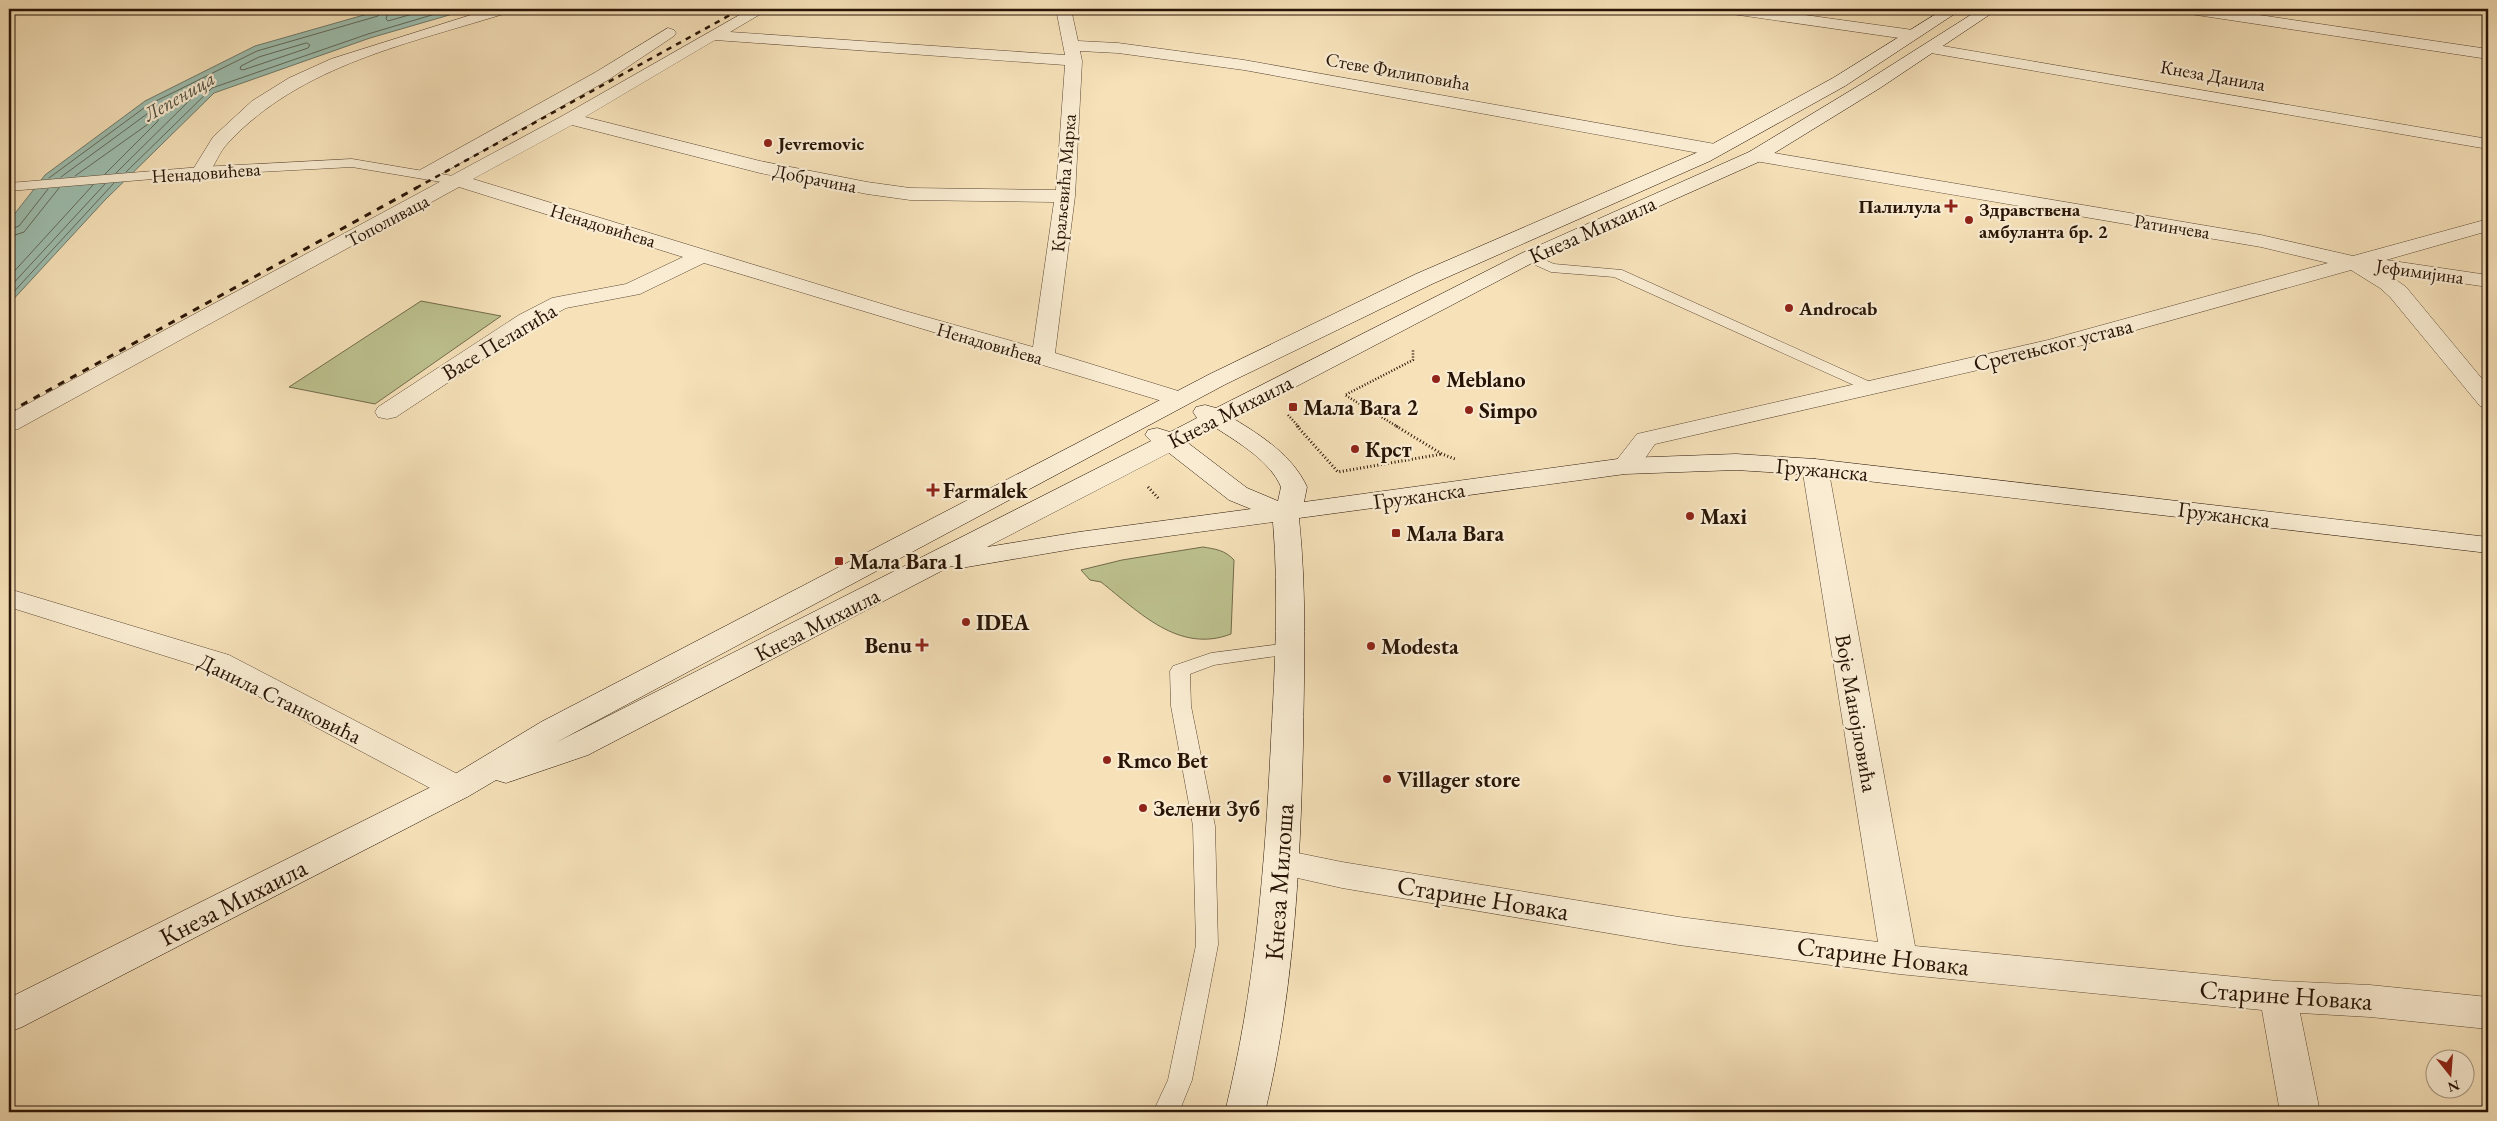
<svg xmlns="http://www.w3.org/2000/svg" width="2497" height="1121" font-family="'EB Garamond',serif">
<rect width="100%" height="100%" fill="#f6e1b9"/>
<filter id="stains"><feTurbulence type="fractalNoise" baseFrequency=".004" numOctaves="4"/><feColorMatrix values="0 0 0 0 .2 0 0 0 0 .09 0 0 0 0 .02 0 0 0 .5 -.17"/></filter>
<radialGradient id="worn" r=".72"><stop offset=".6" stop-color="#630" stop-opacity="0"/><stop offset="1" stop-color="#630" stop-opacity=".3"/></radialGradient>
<path fill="#bdc28f" stroke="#726b4a" d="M421,301L501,316L375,404L289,387Z
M1203,547C1215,549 1225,550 1234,560L1231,634C1179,654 1139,612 1101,582L1090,580L1081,570L1122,560Z"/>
<path fill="#9dbeaf" stroke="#6e7a6b" d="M385,9H470L370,38L214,93L105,200L9,304V221L45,175L145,101L255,46Z"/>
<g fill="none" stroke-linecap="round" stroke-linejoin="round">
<path stroke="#62695a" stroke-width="1" d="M389,9L386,19L388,21L430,9
M307,43L310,45L308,48L243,70L240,69L241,66L259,57Z
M126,172L212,88L368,34L452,9
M75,176L158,117V121L105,174
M61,177L151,111L197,90V93L116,173
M49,178L148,105L257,51L378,16L382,9
M9,230L19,226L48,189
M9,237L24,232L59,188
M9,277L93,185
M9,288L105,184
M9,297L114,183"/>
<g stroke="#5c4733" stroke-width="1">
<path id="lane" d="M352,159L459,177L465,181L459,185L352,167L201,175L9,191V183L201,167Z
M1529,253L1554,264L1622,270L1877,385L1880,388L1877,391H1867L1614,277L1551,272L1524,260L1522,257Z
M1290,643L1297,645L1299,649L1297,653L1214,665L1190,674L1191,706L1215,826L1218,945L1192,1080L1179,1112H1153L1168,1080L1196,945L1193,826L1171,706L1170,671L1173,666L1211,653Z"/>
</g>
<g stroke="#5c4733" stroke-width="1">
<path id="street" d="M490,9H513L510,12C412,43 301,64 228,143C219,152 215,165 208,175H194L192,171L213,137L252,101L289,78L331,59Z
M750,9H769L730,32L1065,55L1056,9H1071L1078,41L1118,43L1244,60L1715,144L1722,146L1724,150L1722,154L1715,156L1244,70L1118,53L1080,51L1082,61L1075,196L1055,353L1188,394L1192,399L1188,404L1180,406L1172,404L704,263L640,294L566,308L535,325L396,417L387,419L378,417L375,412L378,407L519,315L552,298L626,284L683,257L459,187L18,429L9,431V414L564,115ZM715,40L1065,65L1056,190L910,188L867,182L760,161L585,117ZM572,125L760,173L867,194L910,200L1054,202L1033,347L905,311L473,179Z
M1724,9H1762L1913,30L1921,35L1913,40L1732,14Z
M2182,9H2219L2488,49V59L2190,14Z
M668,28L674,30L676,33L674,36L608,80L434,178H420L418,174L420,170L596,72Z
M1931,44L2488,139V149L1925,52L1923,49Z
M1756,150L2261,235L2353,256L2488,219V231L2386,260L2488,275V287L2385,272L2406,287L2488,386V408L2480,406L2390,297L2380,288L2351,270L2061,351L1655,444C1643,460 1637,477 1616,471L1612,466L1637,434L2048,340L2328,263L2261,247L1749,160L1747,156L1749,152Z
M1815,459L1824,462L1828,467L1915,946L2278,981L2370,985L2488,997V1029L2370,1017L2300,1013L2320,1112H2280L2262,1010L1899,974L1679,945L1342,888L1271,872L1266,863L1271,854L1283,850L1342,862L1679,917L1878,942L1802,467L1806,462Z
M9,589L229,655L469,780L473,788L469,796L457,800L445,796L207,669L9,607Z"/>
</g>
<g stroke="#281406" stroke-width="1">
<path id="secondary" d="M1944,9H1962L1845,86L1710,161L1432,284L1226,384L555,743L1151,441L1145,435L1148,430L1157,428L1170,432L1197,418L1193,412L1196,407L1205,405L1216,408L1522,253L1749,152L1868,80L1980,9H1998L1880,88L1763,160L1536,261L1234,419C1262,436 1293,456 1307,487L1304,502L1625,458L1736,454L1815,459L2488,537V553L1815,475L1736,470L1625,474L1299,518C1307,594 1304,669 1303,745C1300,868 1294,992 1265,1112H1225C1255,990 1265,867 1271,741C1275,668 1279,595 1273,522L1079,548L961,568L951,566L588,755L506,783L496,780L469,796L22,1027L9,1032V998L445,780L541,722L1210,374L1416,274L1696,153L1833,78ZM1216,428C1239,443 1270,461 1281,487L1278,501L1247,488L1188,443ZM1169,453L1229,500L1251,509L1079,532L987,547Z"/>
</g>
<path stroke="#281406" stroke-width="2.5" stroke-dasharray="1 2" stroke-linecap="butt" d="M1288,415L1299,427
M1398,427L1345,395L1413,360V349"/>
<path stroke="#281406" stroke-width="3" stroke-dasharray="1 2.5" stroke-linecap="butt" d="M1297,426L1338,472L1442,454
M1396,426L1442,454L1455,459
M1148,487L1159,499"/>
<use href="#lane" fill="#f9ecd2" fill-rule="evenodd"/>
<use href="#street" fill="#f9ecd2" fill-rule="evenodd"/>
<use href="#secondary" fill="#f9ecd2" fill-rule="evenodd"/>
<path stroke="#281406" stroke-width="2.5" stroke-dasharray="5.5 5.5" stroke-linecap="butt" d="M416,188L741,9"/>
<path stroke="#281406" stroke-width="3" stroke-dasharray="7 7" stroke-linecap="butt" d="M9,412L418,187"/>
</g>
<g fill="#8f2418" stroke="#f9ecd2" stroke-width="2">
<circle cx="768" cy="143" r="5"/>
<path d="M1948.5 198.5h5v5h5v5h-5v5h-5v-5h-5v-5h5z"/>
<circle cx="1969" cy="220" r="5"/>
<circle cx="1789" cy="308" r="5"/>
<circle cx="1436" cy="379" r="5"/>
<rect x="1288" y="402" width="10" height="10" rx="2.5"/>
<circle cx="1469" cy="410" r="5"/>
<circle cx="1355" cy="449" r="5"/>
<path d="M930.5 482.5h5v5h5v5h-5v5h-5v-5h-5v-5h5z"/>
<circle cx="1690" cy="516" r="5"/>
<rect x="1391" y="528" width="10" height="10" rx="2.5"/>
<rect x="834" y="556" width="10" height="10" rx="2.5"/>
<circle cx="966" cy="622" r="5"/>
<path d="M919.5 637.5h5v5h5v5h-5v5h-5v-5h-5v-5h5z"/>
<circle cx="1371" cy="646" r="5"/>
<circle cx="1107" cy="760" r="5"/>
<circle cx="1387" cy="779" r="5"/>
<circle cx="1143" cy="808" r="5"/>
</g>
<g text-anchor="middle" stroke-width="4.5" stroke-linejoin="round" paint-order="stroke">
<g font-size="19" fill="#281406" stroke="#f9ecd2">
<text transform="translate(1398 71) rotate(10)" y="7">Стеве Филиповића</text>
<text transform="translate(2213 75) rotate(10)" y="7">Кнеза Данила</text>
<text transform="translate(206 172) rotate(-4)" y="7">Ненадовићева</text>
<text transform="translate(815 178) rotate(11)" y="7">Добрачина</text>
<text transform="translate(1063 183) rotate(-85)" y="7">Краљевића Марка</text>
<text transform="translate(387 220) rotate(-28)" y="7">Тополиваца</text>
<text transform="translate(603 225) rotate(17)" y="7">Ненадовићева</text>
<text transform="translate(2172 226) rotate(9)" y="7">Ратинчева</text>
<text transform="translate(2420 271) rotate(8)" y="7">Јефимијина</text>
<text transform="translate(990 343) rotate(16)" y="7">Ненадовићева</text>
</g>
<g font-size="19" font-weight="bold" fill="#281406" stroke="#f9ecd2" text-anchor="start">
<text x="778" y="150">Jevremovic</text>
<text x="1941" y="213" text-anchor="end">Палилула</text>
<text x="1979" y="216">Здравствена<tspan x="1979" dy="22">амбуланта бр. 2</tspan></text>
<text x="1799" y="315">Androcab</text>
</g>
<g font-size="20" font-style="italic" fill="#515041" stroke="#f9ecd2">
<text transform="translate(179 96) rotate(-30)" y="7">Лепеница</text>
</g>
<g font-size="22" fill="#281406" stroke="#f9ecd2">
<text transform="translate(1592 229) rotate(-24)" y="8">Кнеза Михаила</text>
<text transform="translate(499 341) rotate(-31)" y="8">Васе Пелагића</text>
<text transform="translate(2053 344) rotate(-14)" y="8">Сретењског устава</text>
<text transform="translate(1230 411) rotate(-27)" y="8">Кнеза Михаила</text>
<text transform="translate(1822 469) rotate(5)" y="8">Гружанска</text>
<text transform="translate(1419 495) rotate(-8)" y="8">Гружанска</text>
<text transform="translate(2224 514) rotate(7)" y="8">Гружанска</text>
<text transform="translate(817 624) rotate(-27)" y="8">Кнеза Михаила</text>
<text transform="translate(280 698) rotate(26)" y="8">Данила Станковића</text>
<text transform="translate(1857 713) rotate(80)" y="8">Воје Манојловића</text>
</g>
<g font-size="22" font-weight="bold" fill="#281406" stroke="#f9ecd2" text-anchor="start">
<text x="1446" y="387">Meblano</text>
<text x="1303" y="415">Мала Вага 2</text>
<text x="1479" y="418">Simpo</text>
<text x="1365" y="457">Крст</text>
<text x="943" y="498">Farmalek</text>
<text x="1700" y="524">Maxi</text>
<text x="1406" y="541">Мала Вага</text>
<text x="849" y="569">Мала Вага 1</text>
<text x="976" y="630">IDEA</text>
<text x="912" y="653" text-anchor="end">Benu</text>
<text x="1381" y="654">Modesta</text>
<text x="1117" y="768">Rmco Bet</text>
<text x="1397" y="787">Villager store</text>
<text x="1153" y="816">Зелени Зуб</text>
</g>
<g font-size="26" fill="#281406" stroke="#f9ecd2">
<text transform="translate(1279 882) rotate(-86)" y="9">Кнеза Милоша</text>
<text transform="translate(1483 898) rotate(9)" y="9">Старине Новака</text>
<text transform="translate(233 902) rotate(-27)" y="9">Кнеза Михаила</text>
<text transform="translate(1883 956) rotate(7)" y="9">Старине Новака</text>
<text transform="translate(2286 995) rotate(4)" y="9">Старине Новака</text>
</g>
</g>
<rect width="2497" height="1121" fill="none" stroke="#f6e1b9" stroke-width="30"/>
<rect x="10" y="10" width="2477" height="1101" fill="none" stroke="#281406" stroke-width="2.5"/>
<rect x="15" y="15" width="2467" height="1091" fill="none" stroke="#281406"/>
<g transform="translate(2450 1074) rotate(163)"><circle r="24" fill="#f9ecd2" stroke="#a59680"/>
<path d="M0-4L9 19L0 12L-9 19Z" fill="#8f2418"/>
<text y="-8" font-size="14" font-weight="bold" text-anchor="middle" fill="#281406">N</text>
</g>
<rect width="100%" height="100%" filter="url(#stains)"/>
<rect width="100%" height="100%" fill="url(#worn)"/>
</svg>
